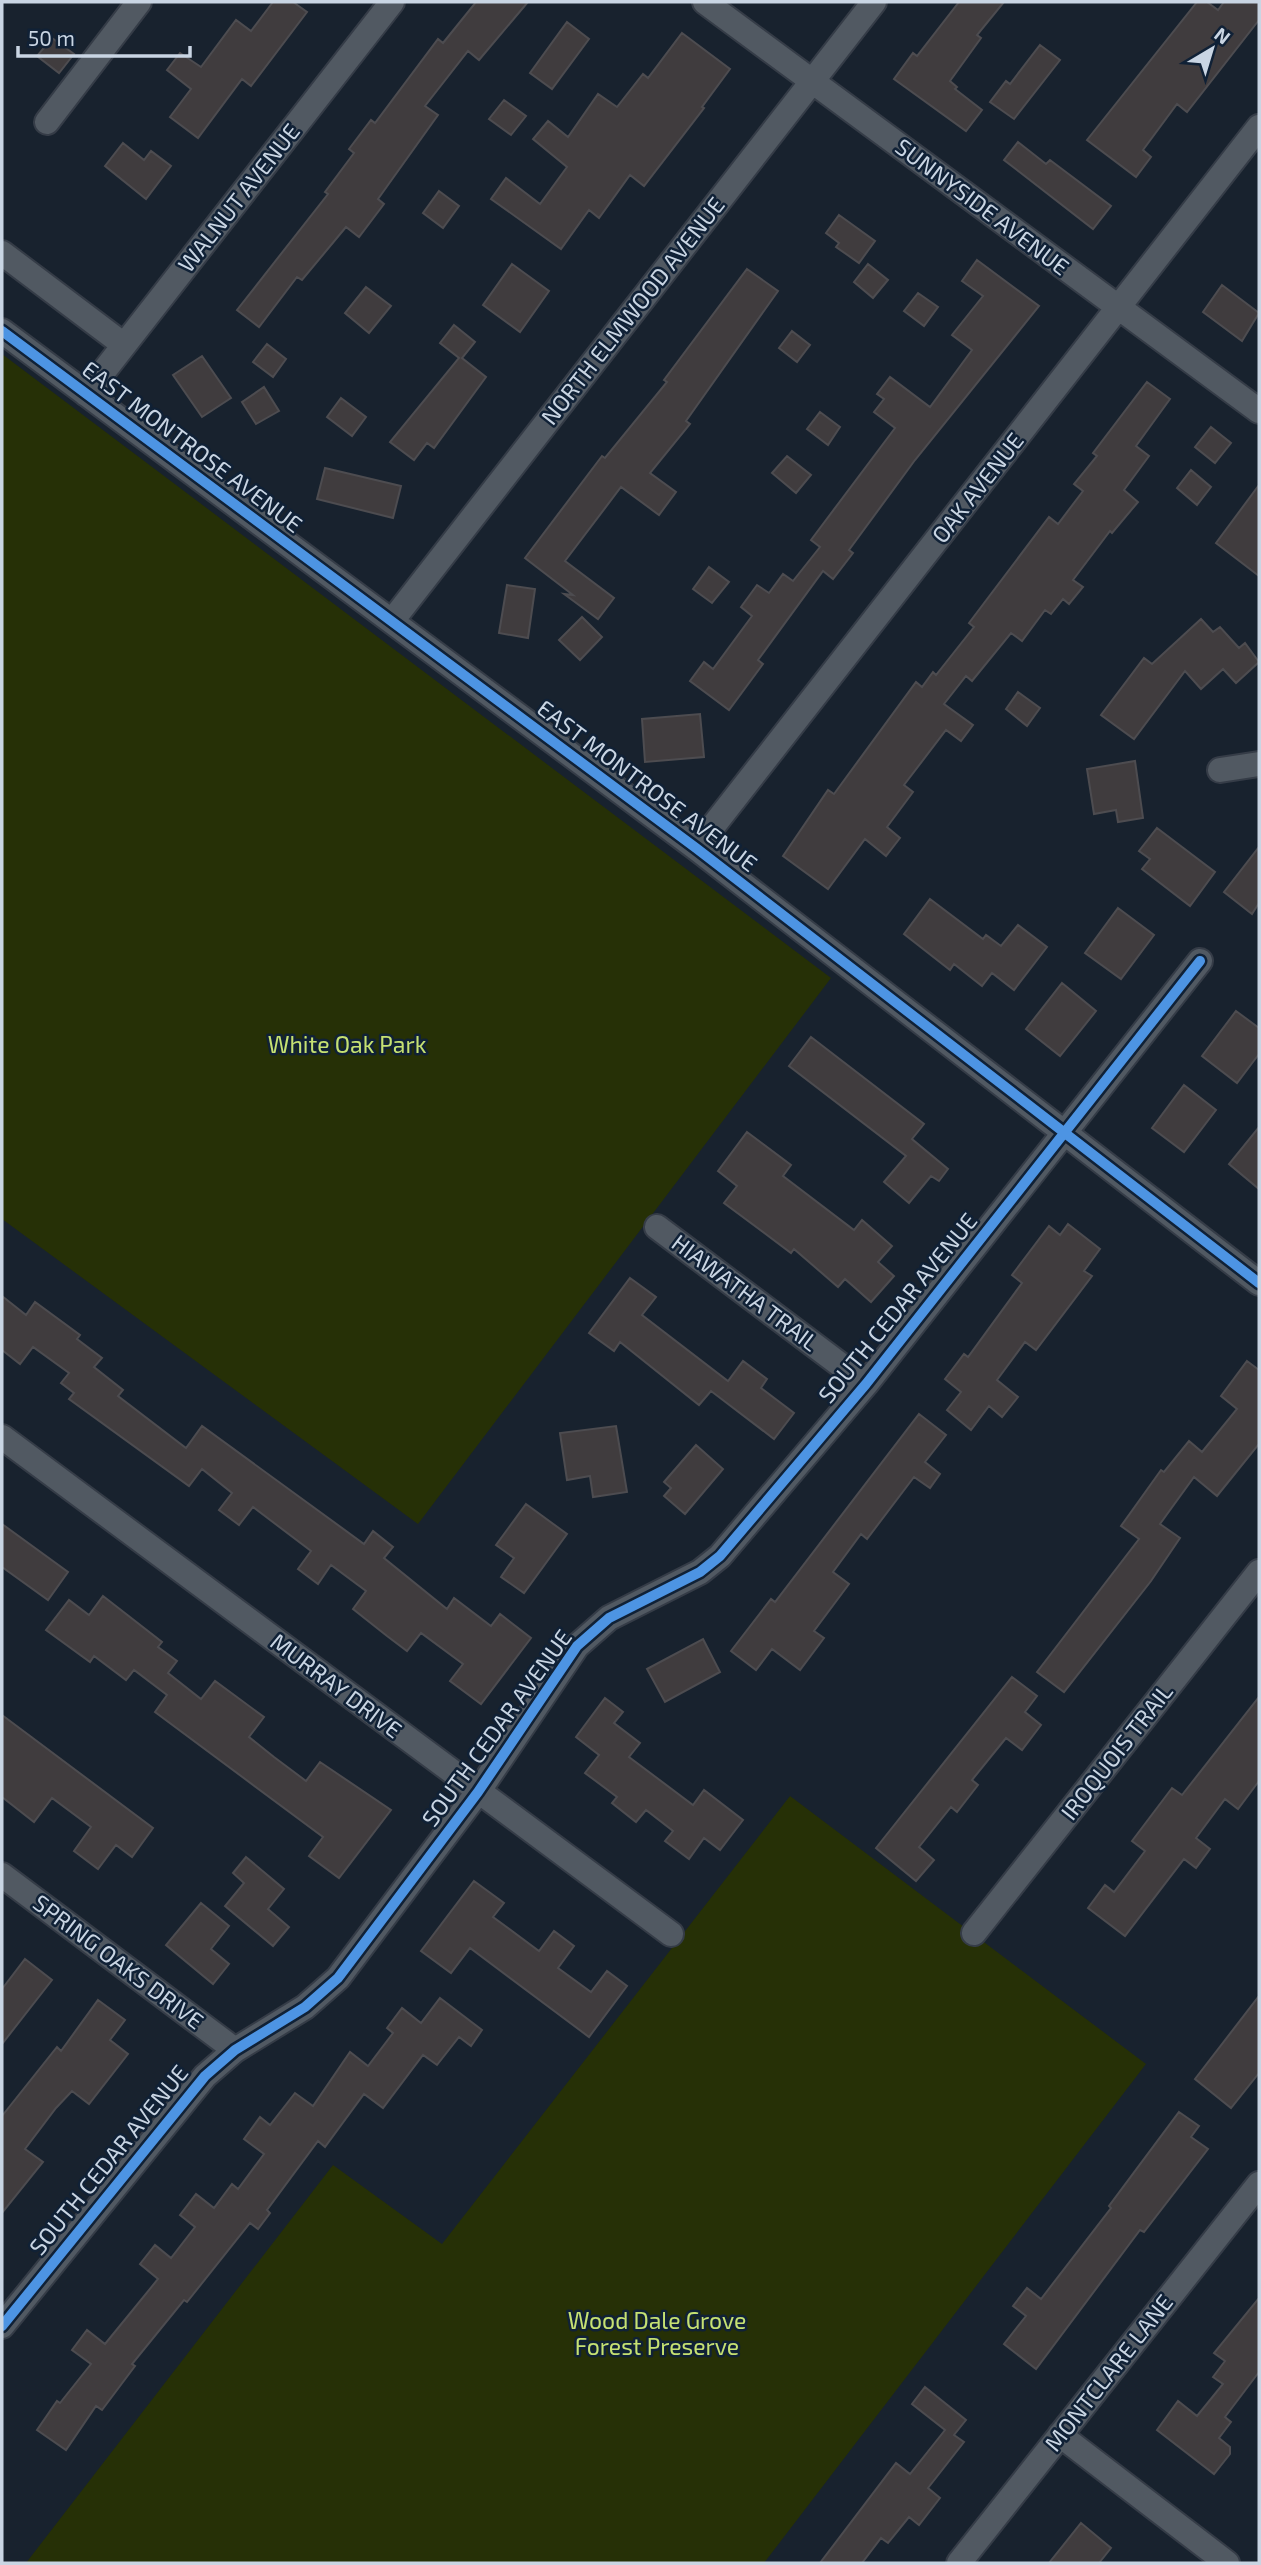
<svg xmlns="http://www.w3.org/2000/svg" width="1261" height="2565" font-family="'Exo 2',sans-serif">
<rect width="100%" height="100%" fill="#18222e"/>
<path fill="#263006" d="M2,354L831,978L418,1524L2,1219Z
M790,1796L1146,2064L764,2563H26L333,2165L442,2244Z"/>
<path fill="#403c3e" stroke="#4d4c50" stroke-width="2" d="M273,2H293L307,12L251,86L242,79L198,138L170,117L191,89L167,70L180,53L201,67L236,20L251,31Z
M476,2H528L479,60L468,51L425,106L438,115L378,199L384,204L359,237L346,227L302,280L297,277L259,327L237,310L328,194L325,192L354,153L349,149L371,120L375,123L438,39L443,43Z
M959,2H1004L977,35L981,38L950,81L957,87L955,89L982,110L966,131L894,79L913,53L917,56Z
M1197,2H1207L1218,10L1224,2H1259V20L1187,112L1177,104L1143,150L1151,157L1136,177L1087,140Z
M567,22L589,39L552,89L530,73Z
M682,33L730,69L702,107L704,108L644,186L630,175L599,218L589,210L561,249L491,199L506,178L540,204L567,167L533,139L548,121L568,137L598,94L617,107L643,74L648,78Z
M52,38L74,54L59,73L37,56Z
M1040,45L1060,60L1014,119L990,102L1006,81L1010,84Z
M504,100L526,116L511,135L489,119Z
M1018,142L1046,164L1050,160L1111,206L1093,229L1004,160Z
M123,143L144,160L151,151L171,166L146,199L105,166Z
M439,191L459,206L443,228L423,213Z
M839,215L875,241L859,263L836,247L839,243L826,233Z
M977,260L1039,306L915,460L849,550L853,553L833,579L823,571L758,660L763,664L729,710L690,681L704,662L713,669L752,616L741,607L757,585L769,593L783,574L793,581L820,547L811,540L895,428L874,412L884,399L877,394L890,377L930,407L972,350L952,335L983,296L962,281Z
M512,264L549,291L520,332L483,305Z
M868,264L888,280L873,298L854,282Z
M747,269L778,291L686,421L690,424L650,473L676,492L659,515L621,487L565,561L614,598L598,619L564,594L573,595L525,558L602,456L605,458L667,382L664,380Z
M1222,285L1259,313L1242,341L1203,312Z
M366,287L391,306L369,333L345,313Z
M918,293L938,307L924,326L904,311Z
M454,325L475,342L462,358L486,377L434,448L427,443L414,460L390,442L459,358L440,343Z
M792,331L810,345L797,362L779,348Z
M267,344L286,359L273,377L253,362Z
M202,356L231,398L202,417L173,375Z
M1147,382L1170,399L1136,446L1149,456L1124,490L1138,502L1112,533L1110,531L1073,580L1083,587L1069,604L1063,599L1051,614L1045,610L1022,641L1011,633L972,681L966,676L944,704L973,725L961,741L946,730L904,785L913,792L887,827L900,838L886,856L865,839L828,889L783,856L828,790L834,794L916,682L922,687L933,672L936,675L974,627L969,623L1049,517L1058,524L1083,491L1074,484L1097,456L1093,453Z
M264,387L279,411L256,424L242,402Z
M341,398L366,417L352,436L327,417Z
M820,412L840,427L828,445L807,429Z
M1211,427L1231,443L1215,463L1195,447Z
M787,456L811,475L796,493L772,473Z
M325,468L401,486L393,518L317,499Z
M1191,470L1211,487L1197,505L1177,488Z
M1259,485V576L1216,543Z
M709,567L729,582L712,603L693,589Z
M507,585L535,589L528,638L499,633Z
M582,617L602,637L580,660L559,640Z
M1201,619L1213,632L1220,627L1239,648L1245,643L1259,662L1236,683L1223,669L1201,689L1185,671L1134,739L1101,715L1144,658L1152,664Z
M1018,692L1040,708L1027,726L1006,709Z
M700,714L704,757L645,762L642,719Z
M1135,761L1143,818L1118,822L1116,810L1094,814L1087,769Z
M1157,828L1215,872L1190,906L1142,869L1150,859L1139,851Z
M1259,847V903L1252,914L1224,892Z
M930,899L983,939L986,935L1001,946L1018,925L1047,947L1014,990L992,973L982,986L954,964L950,970L904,934Z
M1118,908L1154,935L1121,979L1085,953Z
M1062,983L1096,1011L1060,1056L1026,1029Z
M1236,1011L1259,1028V1054L1237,1083L1202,1056Z
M811,1037L924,1124L912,1139L948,1169L939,1181L931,1176L909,1203L884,1182L906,1156L789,1066Z
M1184,1085L1216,1110L1184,1152L1152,1128Z
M1259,1127V1189L1229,1164Z
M747,1132L791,1165L783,1176L854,1230L862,1220L892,1246L878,1262L894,1276L871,1302L845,1279L838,1287L794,1249L791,1253L724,1203L737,1186L718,1171Z
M1068,1224L1100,1249L1084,1271L1092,1276L1036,1350L1025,1342L997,1380L1018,1397L1002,1417L989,1406L971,1430L947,1410L961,1392L945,1379L964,1354L968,1357L1022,1283L1012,1275L1049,1226L1060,1235Z
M630,1278L656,1297L642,1315L728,1381L743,1361L767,1379L761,1388L794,1413L774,1439L711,1391L699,1405L620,1342L614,1351L589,1333Z
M2,1296L26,1315L35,1302L80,1335L77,1339L102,1358L94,1367L123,1390L118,1396L186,1448L202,1426L364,1544L373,1531L393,1547L384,1558L447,1609L454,1598L491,1626L500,1614L531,1638L481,1704L450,1681L463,1664L421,1633L407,1651L387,1636L353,1609L366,1591L331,1565L318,1584L298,1569L311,1551L253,1507L239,1525L219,1510L232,1493L202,1469L189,1486L69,1399L74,1393L61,1383L69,1373L33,1347L20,1364L2,1350Z
M1247,1361L1259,1370V1444L1217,1496L1194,1477L1160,1524L1180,1538L1151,1581L1064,1692L1037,1672L1139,1539L1121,1526L1161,1470L1164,1472L1189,1441L1202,1452L1237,1409L1221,1396Z
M919,1414L946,1435L925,1462L940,1474L930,1488L914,1477L867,1539L861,1534L833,1572L849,1584L814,1631L824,1638L800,1670L772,1649L756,1670L731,1651L771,1599L775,1602Z
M616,1426L627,1492L593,1497L590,1476L567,1480L560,1433Z
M696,1445L723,1469L685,1514L664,1496L671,1488L664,1482Z
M526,1504L567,1534L524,1593L501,1577L514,1558L496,1545Z
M2,1524L68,1572L48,1600L2,1567Z
M103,1596L162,1642L158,1647L177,1661L168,1673L201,1699L215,1681L264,1717L249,1737L274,1757L306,1781L320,1762L391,1810L339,1878L309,1856L323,1837L155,1712L167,1695L134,1670L126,1680L94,1656L90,1662L46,1630L69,1600L89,1615Z
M703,1639L720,1672L665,1702L647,1669Z
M1012,1677L1037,1696L1025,1712L1041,1725L1022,1750L1006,1738L972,1780L978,1785L957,1812L951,1807L919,1847L934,1860L916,1881L876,1848Z
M1259,1697V1781L1238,1809L1225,1799L1196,1838L1210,1849L1196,1868L1184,1859L1125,1936L1088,1908L1105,1885L1114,1892L1145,1851L1132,1841L1172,1788L1182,1795Z
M605,1698L623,1712L614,1723L640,1743L629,1757L693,1805L704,1790L743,1820L720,1850L704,1838L689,1859L665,1841L673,1831L646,1810L636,1822L612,1803L617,1797L585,1773L599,1755L576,1737Z
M2,1715L153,1828L132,1857L116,1845L98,1869L74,1851L91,1827L52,1798L34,1822L2,1797Z
M246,1857L284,1889L268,1909L289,1927L273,1946L225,1906L244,1883L233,1873Z
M474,1881L504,1903L493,1917L539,1951L554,1931L574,1946L558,1968L591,1992L607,1971L627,1986L589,2037L470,1948L451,1973L421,1951Z
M201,1903L229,1926L211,1949L229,1964L213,1984L166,1945Z
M25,1959L52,1980L2,2044V1989Z
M1259,1996V2073L1231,2108L1195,2079Z
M440,1998L482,2030L471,2046L459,2037L437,2065L423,2055L383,2108L364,2094L325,2147L318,2141L267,2210L270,2213L258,2229L250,2223L187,2302L184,2300L132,2364L135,2366L102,2410L96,2406L66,2450L37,2430L57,2401L60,2403L91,2364L72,2350L87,2330L105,2344L158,2279L140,2264L155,2245L171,2258L195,2227L180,2215L196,2194L214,2208L232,2184L238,2189L264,2154L244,2139L260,2117L270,2125L295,2093L313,2106L350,2052L368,2066L393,2033L387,2028L402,2008L421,2023Z
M98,2000L125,2020L110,2040L128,2054L89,2104L72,2091L56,2108L25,2149L43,2162L2,2213V2116L57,2047L61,2051Z
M1179,2112L1199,2126L1191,2137L1208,2149L1144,2232L1140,2230L1036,2369L1004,2344L1026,2316L1013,2306L1027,2288L1041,2299L1111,2208L1109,2206Z
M1259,2298V2372L1225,2417L1231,2422L1219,2438L1230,2447V2454L1214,2474L1157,2430L1178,2401L1197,2416L1223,2384L1213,2377L1225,2361L1214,2353Z
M925,2387L966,2420L954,2435L964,2442L928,2488L940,2498L919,2525L909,2517L888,2543L881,2538L862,2563H820L896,2463L910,2474L945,2430L912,2404Z
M1081,2523L1111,2548L1099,2563H1049Z"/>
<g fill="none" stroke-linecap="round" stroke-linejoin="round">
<g stroke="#353c47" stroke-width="28">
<path id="minor" d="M705,2L1259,411
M47,122L139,2
M2,253L124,345
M2,331L696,848L1259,1283
M86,394L392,2
M392,621L874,2
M1220,770L1259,764
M696,848L1259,127
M657,1227L866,1384
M2,1437L671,1934
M2,1875L235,2050
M974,1933L1259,1572
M2,2326L205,2076L235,2050L305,2007L338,1978L478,1792L577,1646L609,1618L700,1572L720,1556L866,1384L1200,961
M1060,2435L1227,2563
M959,2563L1259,2184"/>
</g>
<use href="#minor" stroke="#515962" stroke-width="24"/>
<g stroke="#102136" stroke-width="15">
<path id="cycleway" d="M2,331L696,848L1259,1283
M2,2326L205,2076L235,2050L305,2007L338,1978L478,1792L577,1646L609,1618L700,1572L720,1556L866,1384L1200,961"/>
</g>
<use href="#cycleway" stroke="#4d94e3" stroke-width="10"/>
</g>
<g text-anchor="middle" stroke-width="5" stroke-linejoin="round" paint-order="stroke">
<g font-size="23" fill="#c9d5e3" stroke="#102136">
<text transform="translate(239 198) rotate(-52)" y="8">WALNUT AVENUE</text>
<text transform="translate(982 207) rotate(37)" y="8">SUNNYSIDE AVENUE</text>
<text transform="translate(633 311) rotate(-52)" y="8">NORTH ELMWOOD AVENUE</text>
<text transform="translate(192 447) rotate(37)" y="8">EAST MONTROSE AVENUE</text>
<text transform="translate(978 488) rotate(-52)" y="8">OAK AVENUE</text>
<text transform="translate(647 786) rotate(37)" y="8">EAST MONTROSE AVENUE</text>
<text transform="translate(745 1293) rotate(37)" y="8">HIAWATHA TRAIL</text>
<text transform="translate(898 1308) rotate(-51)" y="8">SOUTH CEDAR AVENUE</text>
<text transform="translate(336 1686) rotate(37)" y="8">MURRAY DRIVE</text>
<text transform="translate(497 1728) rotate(-54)" y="8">SOUTH CEDAR AVENUE</text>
<text transform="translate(1117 1752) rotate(-52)" y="8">IROQUOIS TRAIL</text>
<text transform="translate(118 1962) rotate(37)" y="8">SPRING OAKS DRIVE</text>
<text transform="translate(109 2160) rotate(-51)" y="8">SOUTH CEDAR AVENUE</text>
<text transform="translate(1109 2373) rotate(-52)" y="8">MONTCLARE LANE</text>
</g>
<g font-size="23" fill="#c6e172" stroke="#102136">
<text x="347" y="1053">White Oak Park</text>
<text x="657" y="2329">Wood Dale Grove<tspan x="657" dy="26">Forest Preserve</tspan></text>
</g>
</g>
<rect width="1261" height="2565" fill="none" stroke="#c9d5e3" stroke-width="7"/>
<g transform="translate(1212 49) rotate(38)" stroke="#102136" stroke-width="5" paint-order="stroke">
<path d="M0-5L12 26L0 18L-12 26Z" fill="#c9d5e3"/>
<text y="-10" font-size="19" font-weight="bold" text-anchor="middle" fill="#c9d5e3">N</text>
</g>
<path d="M18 46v10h172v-10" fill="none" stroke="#c9d5e3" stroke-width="3.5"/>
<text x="28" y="46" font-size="21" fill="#c9d5e3" stroke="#102136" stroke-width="5" paint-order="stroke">50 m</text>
</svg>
